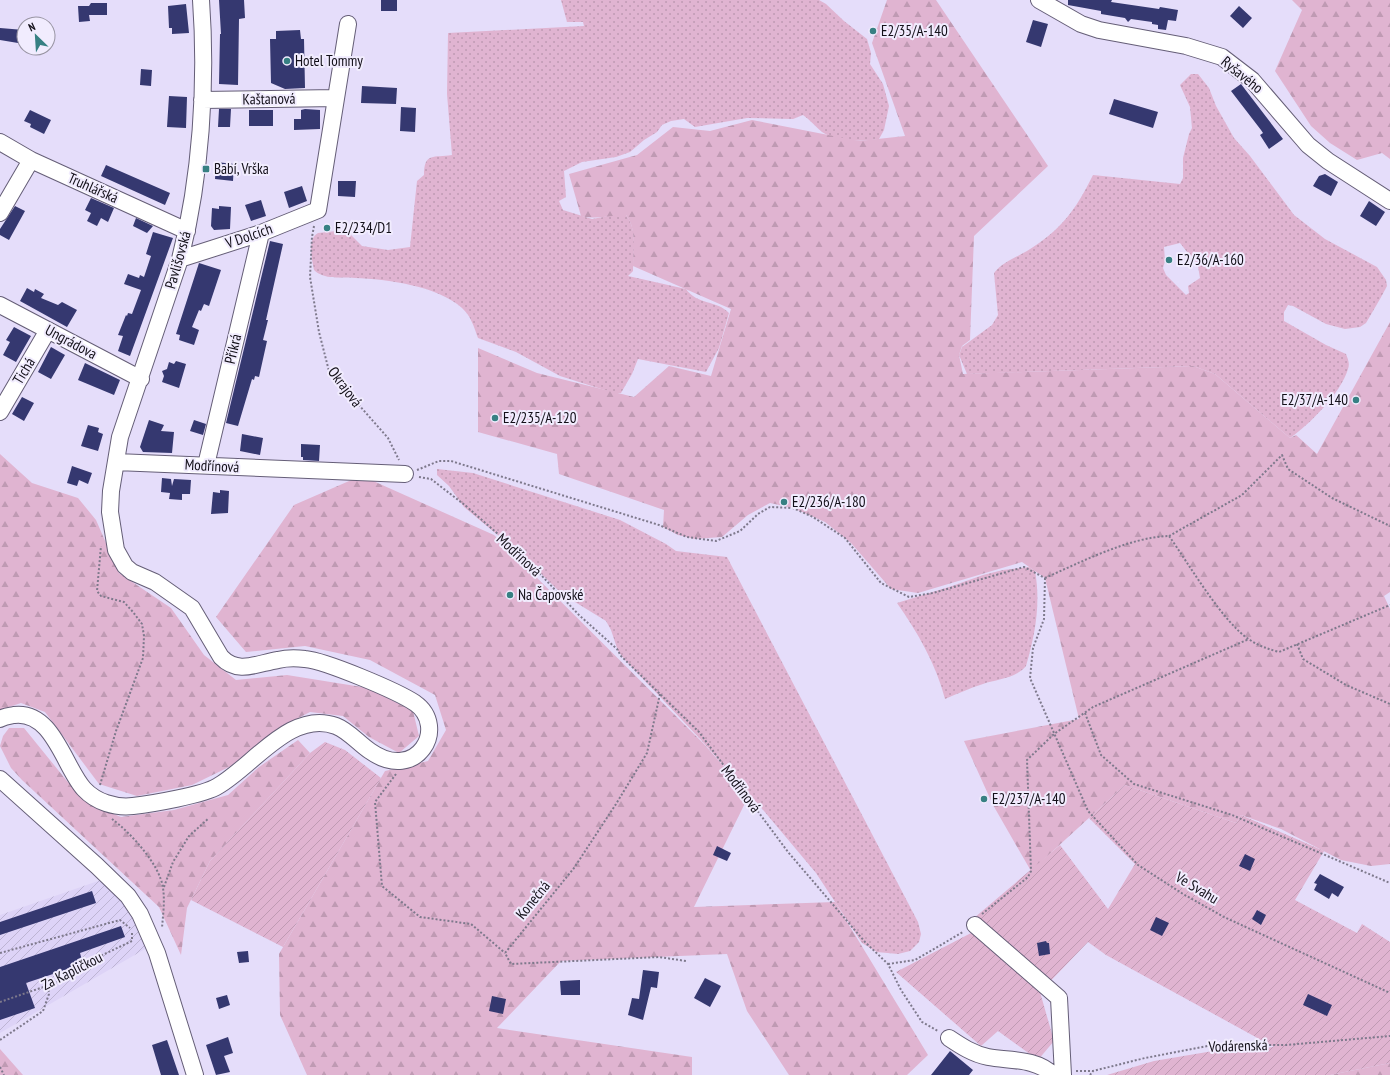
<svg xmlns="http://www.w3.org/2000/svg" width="1390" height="1075" font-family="'PT Sans Narrow',sans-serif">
<defs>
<pattern id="industrial-furrows" width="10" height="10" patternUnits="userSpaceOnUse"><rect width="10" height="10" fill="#ddd3f7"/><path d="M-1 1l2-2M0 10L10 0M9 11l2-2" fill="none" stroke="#bdb4d3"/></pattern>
<pattern id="grass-dots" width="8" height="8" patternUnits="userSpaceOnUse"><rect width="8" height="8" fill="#e0b4d1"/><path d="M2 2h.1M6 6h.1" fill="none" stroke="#bf9ab3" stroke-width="1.8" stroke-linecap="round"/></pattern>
<pattern id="forest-firs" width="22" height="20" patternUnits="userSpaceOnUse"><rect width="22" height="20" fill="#e0b4d1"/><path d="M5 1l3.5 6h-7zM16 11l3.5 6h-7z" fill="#bf9ab3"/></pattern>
<pattern id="garden-furrows" width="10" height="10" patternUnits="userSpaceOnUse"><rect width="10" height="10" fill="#e0b4d1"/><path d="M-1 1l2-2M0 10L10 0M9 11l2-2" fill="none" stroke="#bf9ab3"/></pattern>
</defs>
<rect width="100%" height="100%" fill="#e5ddfa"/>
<path fill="url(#industrial-furrows)" d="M101,880L123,897L140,929L145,949L0,1033V915Z"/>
<path fill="url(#grass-dots)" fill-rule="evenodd" d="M561,0H819L826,4L844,21L867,39L871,53L870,64L883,84L889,106L884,130L879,139C862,142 837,142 822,132C816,127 810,120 803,115L793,119L747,118L695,127L684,119L671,121L662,125L657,132L644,140L630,152L616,157L582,162L564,171L566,197L559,201L563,210L592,219L614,215H626C638,230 633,253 633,271L628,276L686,289C697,305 717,300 729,313L719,348L706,372L638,359L632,374L621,393H614L560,376L516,352L478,338C474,327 471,316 462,308C438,286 387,279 355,278C341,277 324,280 314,270C312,260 307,239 318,233L346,230L362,246L388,250L410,247L417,181L424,175C424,152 434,158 452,155L447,94L448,33L584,26L583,22H567Z
M1191,74H1198L1209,88L1216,106L1234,138L1250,156L1294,215L1325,239L1377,267L1386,280L1387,286L1380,299L1366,323L1360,327L1345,329L1326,324L1293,306L1288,305L1284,312V321L1326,345L1346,354C1348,359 1350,364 1348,369C1341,393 1310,424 1290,438L1215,374L1193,366L967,374L959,355L962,347L992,325L998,315L994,273C1003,262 1015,258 1027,251C1062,229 1075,211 1093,175L1180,184L1183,178V158L1189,134L1192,128L1190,107L1180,85ZM1180,243L1198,266L1200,278L1188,286L1189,293L1186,295L1166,275L1163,268L1165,261L1164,247Z
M437,469L473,473L620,520L666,544L676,551L727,557L918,922L921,934L919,942L910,951L898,954L877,952L862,943L816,873L764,811L702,741L625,660L618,651L611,630L606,621L562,594L523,556L464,507L449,486L437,475Z
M1029,567L1035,571C1041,604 1035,635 1026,666C1015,679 997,679 983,684C970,688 957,694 945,699C936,664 918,633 897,603L952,586L983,575L1003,570Z"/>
<path fill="url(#forest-firs)" d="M887,0H936L1048,166L974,236L970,340L962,346L959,355L963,374L1193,366L1215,374L1290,438L1296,435L1317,454L1390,322V592L1384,596L1390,609V864L1371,866L1341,860L1281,829L1241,815L1236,823L1125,785L1031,871L993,805L964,741L1079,719L1045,578L1022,562L918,593L891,589L851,543L825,522L793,508L770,503L748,515L722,537L695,539L678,535L663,527L664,510L559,474L557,454L478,432V348L537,373L634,397L669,366L711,376L731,309L633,266C633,249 637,229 626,215C610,215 596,220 581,216L569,174L637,155L673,127L710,131L752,120L859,141L905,136L872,43Z
M1292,0H1390V159L1382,153L1357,160L1330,143L1311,126L1275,71L1302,10Z
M0,454L32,483L78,498L96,520L119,573L171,608L204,655L236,680L287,675L368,688L413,711L419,736L399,753L369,737L343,716L310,712L277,729L231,766L192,785L137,796L99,784L45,712L21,703L0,710Z
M356,478L371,480L494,535L704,744L749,795L694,907L835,902L928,1055L907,1075H789L747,1011L727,954L561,961L497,1028L692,1057V1075H307L280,1015L279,954L385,771L428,761L446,730L435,695L370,660L305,646L246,652L216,617L294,505Z
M9,728H24L67,781L89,804L121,817L174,810L228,795L259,767L298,740L310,753L210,861L187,908L181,955L159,907L22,780L11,768L0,746L3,736Z
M0,1049L23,1075H0Z
M1390,1063V1075H1330Z"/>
<path fill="url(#garden-furrows)" d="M325,742L345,750L381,778L283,947L191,900L210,861L310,753Z
M1125,785L1236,823L1241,815L1324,851L1295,900L1357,933L1362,924L1390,942V1063L1330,1075H1107L1154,1061L1213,1051L1274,1047L1106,955L1088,942L1040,992L1054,1041L1038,1060L998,1031L981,1046L896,972L973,932L974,918L1060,845L1108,909L1135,864L1089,818Z"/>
<path fill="#353870" d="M219,0H244L245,18L239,19L238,85L219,84L220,34H221Z
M381,0H397V11H381Z
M1068,0H1112L1111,2L1159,9L1160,7L1178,10L1176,21L1168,20L1166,30L1158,29V25L1152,24V22L1131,19L1128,22L1125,18L1101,14V11L1068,5Z
M91,3H107V15H89L90,21L79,22L78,6H89Z
M186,4L189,33L172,34V28H169L168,6Z
M1239,6L1252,18L1243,28L1230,16Z
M1033,20L1048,24L1041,47L1026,42Z
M0,28L24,30V44L0,40Z
M300,30L301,39H304L305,88L285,89L271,83L270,39H276V31Z
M141,69L152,70L151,86L140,85Z
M1241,84L1283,139L1269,149L1260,135L1263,133L1261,130L1231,91Z
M362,86L397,88L396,104L361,103Z
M169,96L187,97L186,128L167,127Z
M1114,99L1158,112L1153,128L1109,114Z
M401,107L416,108L415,132L400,131Z
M219,109H231L230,127H218Z
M305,109L320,110V129L294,130V119H301V110Z
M30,110L51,120L44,134L30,127L31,124L24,121Z
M249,110H273V126H249Z
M216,162L234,164L233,181L215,179Z
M106,165L170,193L165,205L101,176Z
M1325,174L1338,182L1331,196L1313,186L1319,176Z
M338,181H356L355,197L338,196Z
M302,186L307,201L289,208L284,192Z
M91,198L114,208L108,222L101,218L97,226L87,221L91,213L85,210Z
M261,200L266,216L251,221L245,205Z
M1369,201L1385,212L1376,226L1360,216Z
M15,206L25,211L9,240L0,235V229Z
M219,206L231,207L230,229L214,230L211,226L212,208L219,209Z
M136,218L153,226L147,233L133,226Z
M153,232L173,238L130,356L118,351L123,336L118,335L126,315L127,316L128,313L132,314L141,290L124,284L128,274L139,278L140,275L144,277L151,256L146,254Z
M270,241L283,244L266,320H268L263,340L267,341L259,377L255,376L254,380L252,379L238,426L226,423Z
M199,263L221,270L209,306L204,304L201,311L199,310L192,327L199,330L194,345L179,340L180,335L176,334Z
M27,288L34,292L35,289L44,294L41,298L58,305L62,302L77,310L67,327L20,301Z
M14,327L31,336L16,362L3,355L10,342L6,340Z
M51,347L65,355L51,379L38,372Z
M176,361L186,364L179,388L162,382L164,376L162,371L167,369L169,362L174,364Z
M85,363L120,380L114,395L78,380Z
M22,397L34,403L24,421L12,414Z
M149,420L164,425L161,431L174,432L172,453L143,452L140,447Z
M194,420L206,424L203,435L190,431Z
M88,425L99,428L98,432L103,434L98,451L81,446Z
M242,434L263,438L260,455L240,451Z
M301,444L320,445L319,461L303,460V457H301Z
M72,466L92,473L88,484L79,480L77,486L67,483Z
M162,478L171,479L172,486L174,479L191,480L190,494H182V500L169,499L170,493L161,492Z
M220,490L229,491L228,513L211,514L213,492L220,493Z
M717,846L731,853L727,861L713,855Z
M1245,854L1255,859L1250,871L1239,866Z
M1320,874L1344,887L1338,897L1332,893L1329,899L1314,890L1317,884L1314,883Z
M92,891L96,903L0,935V922Z
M1257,910L1266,915L1261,925L1252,919Z
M1156,917L1169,923L1162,936L1150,930Z
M121,926L125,937L80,953L83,964L26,983L35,1008L0,1020V967Z
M1046,941L1047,943H1049L1050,954L1039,956L1037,943Z
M248,951L249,962L239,963L237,952Z
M643,970L659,972L657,988L651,987L643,1020L628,1015L632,998L639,999Z
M705,978L721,986L710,1007L694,998Z
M580,980V995H561L560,981Z
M1308,994L1332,1005L1327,1016L1303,1005Z
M227,995L230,1005L219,1009L216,998Z
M492,996L506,999L503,1014L489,1011Z
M228,1037L233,1053L224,1056L230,1072L216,1075L206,1045Z
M167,1040L179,1075H161L152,1045Z
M950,1051L973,1070L969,1075H931Z"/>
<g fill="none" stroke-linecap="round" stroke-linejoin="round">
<g stroke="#655e77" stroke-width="18">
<path id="minor" d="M1039,0L1081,24L1099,30L1186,46L1222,57L1252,80L1308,145L1328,161L1390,201
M202,100L336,98
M0,142L31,160L187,231
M0,213L31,160
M180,259L261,233L318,210L348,24
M0,305L141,379
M0,412L48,330
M116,462L405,474
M206,465L261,233
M0,719C5,716 9,716 14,715C53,710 64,767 84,789C96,802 115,808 133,806C151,804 204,795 218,786C253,766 291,709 336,726C349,731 359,744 370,751C417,784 449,727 415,703C397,691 326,661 305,659C297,658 286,658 278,660C258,663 238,675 221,657L192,608L155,582L132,572L125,566L116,550L110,512L111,491L120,437L180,259C201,178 207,83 201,0
M0,779L97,866L128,896L140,914L157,953L195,1075
M975,925L1059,998L1063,1075
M949,1038C961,1046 973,1054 988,1057C1010,1061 1036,1058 1053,1075"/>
</g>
<path stroke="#7e798c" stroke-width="2" stroke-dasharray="2 2" stroke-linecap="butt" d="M314,226L312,237L310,277L319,332L329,371L388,438L399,460
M417,470L439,461H451L659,525L687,537L716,541L740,531L758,514L770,507L793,508L813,517L845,538L881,583L909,597L933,593L1024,567L1045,578
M419,477L431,479L466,506L522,555L579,615L617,649L621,656L699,732L788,852L865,942L888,964L901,990L922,1022L938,1031
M1169,536L1242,495L1282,455L1288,469L1332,498L1390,526
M1045,578L1044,619L1033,648L1030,678L1088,811L1138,865L1183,894L1224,917L1390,993
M1045,578C1081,562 1130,537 1169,536C1189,564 1223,623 1250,640C1259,646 1268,649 1279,652L1390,605
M1297,644L1303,659L1346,685L1390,704
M660,694L647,753L616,804L574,868L505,953L511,964L659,957L686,961
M1085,713L1101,755L1134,784L1232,815L1390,883
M396,774L375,802L382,886L420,917L471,924L505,953
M100,785L116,731L143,658L144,636L142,624L133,612L124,602L101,596L97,591L101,546
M112,819C131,833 160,865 163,888C165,901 163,915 162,928
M164,887L173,862L189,836L209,818
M982,914L1028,877L1031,871L1027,760L1054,734L1093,707L1249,639
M0,953L120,920L130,928
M888,964L915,960L963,932
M0,1002L55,983L94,959L132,941V933
M0,1040L43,1011L49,994L48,986
M0,1067L4,1075
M1076,1071H1093
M1090,1075L1093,1071L1145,1058L1213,1045H1286L1390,1036"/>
<use href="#minor" stroke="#fff" stroke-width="16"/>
</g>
<g fill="#378083" stroke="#f1ecfe" stroke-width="1.5">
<circle cx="873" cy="31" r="4"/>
<circle cx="287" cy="61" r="4"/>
<rect x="202" y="165" width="8" height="8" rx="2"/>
<circle cx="327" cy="228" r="4"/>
<circle cx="1169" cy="260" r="4"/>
<circle cx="1356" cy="400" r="4"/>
<circle cx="495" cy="418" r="4"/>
<circle cx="784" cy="502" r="4"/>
<circle cx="510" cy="595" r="4"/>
<circle cx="984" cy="799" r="4"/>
</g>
<g text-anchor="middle" stroke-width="4" stroke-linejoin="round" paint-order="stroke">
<g font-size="15" fill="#120f18" stroke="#f1ecfe" text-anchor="start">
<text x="881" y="36">E2/35/A-140</text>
<text x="295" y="66">Hotel Tommy</text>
<text x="214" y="174">Babí, Vrška</text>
<text x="335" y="233">E2/234/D1</text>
<text x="1177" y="265">E2/36/A-160</text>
<text x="1348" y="405" text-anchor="end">E2/37/A-140</text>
<text x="503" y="423">E2/235/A-120</text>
<text x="792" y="507">E2/236/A-180</text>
<text x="518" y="600">Na Čapovské</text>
<text x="992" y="804">E2/237/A-140</text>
</g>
<g font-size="15" fill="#120f18" stroke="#f1ecfe">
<text transform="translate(1242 75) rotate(39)" y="5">Ryšavého</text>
<text transform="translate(269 99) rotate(-1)" y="5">Kaštanová</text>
<text transform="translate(93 188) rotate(24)" y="5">Truhlářská</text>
<text transform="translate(249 236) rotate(-19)" y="5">V Dolcích</text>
<text transform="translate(178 260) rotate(-74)" y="5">Pavlišovská</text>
<text transform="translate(71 342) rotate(28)" y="5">Ungrádova</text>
<text transform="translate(233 349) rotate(-77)" y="5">Příkrá</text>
<text transform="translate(24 371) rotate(-59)" y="5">Tichá</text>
<text transform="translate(345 387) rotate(53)" y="5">Okrajová</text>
<text transform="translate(212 466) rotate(3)" y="5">Modřínová</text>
<text transform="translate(519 555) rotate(43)" y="5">Modřínová</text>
<text transform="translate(741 789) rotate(53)" y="5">Modřínová</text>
<text transform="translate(1197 888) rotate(31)" y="5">Ve Svahu</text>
<text transform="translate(533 900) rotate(-51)" y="5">Konečná</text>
<text transform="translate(72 971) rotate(-27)" y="5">Za Kapličkou</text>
<text transform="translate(1238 1046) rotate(-2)" y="5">Vodárenská</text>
</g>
</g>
<g transform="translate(36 36) rotate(335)"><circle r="19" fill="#f1ecfe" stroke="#9894a2"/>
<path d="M0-3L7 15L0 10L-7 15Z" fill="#378083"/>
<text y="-6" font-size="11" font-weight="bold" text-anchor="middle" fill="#120f18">N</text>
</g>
</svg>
